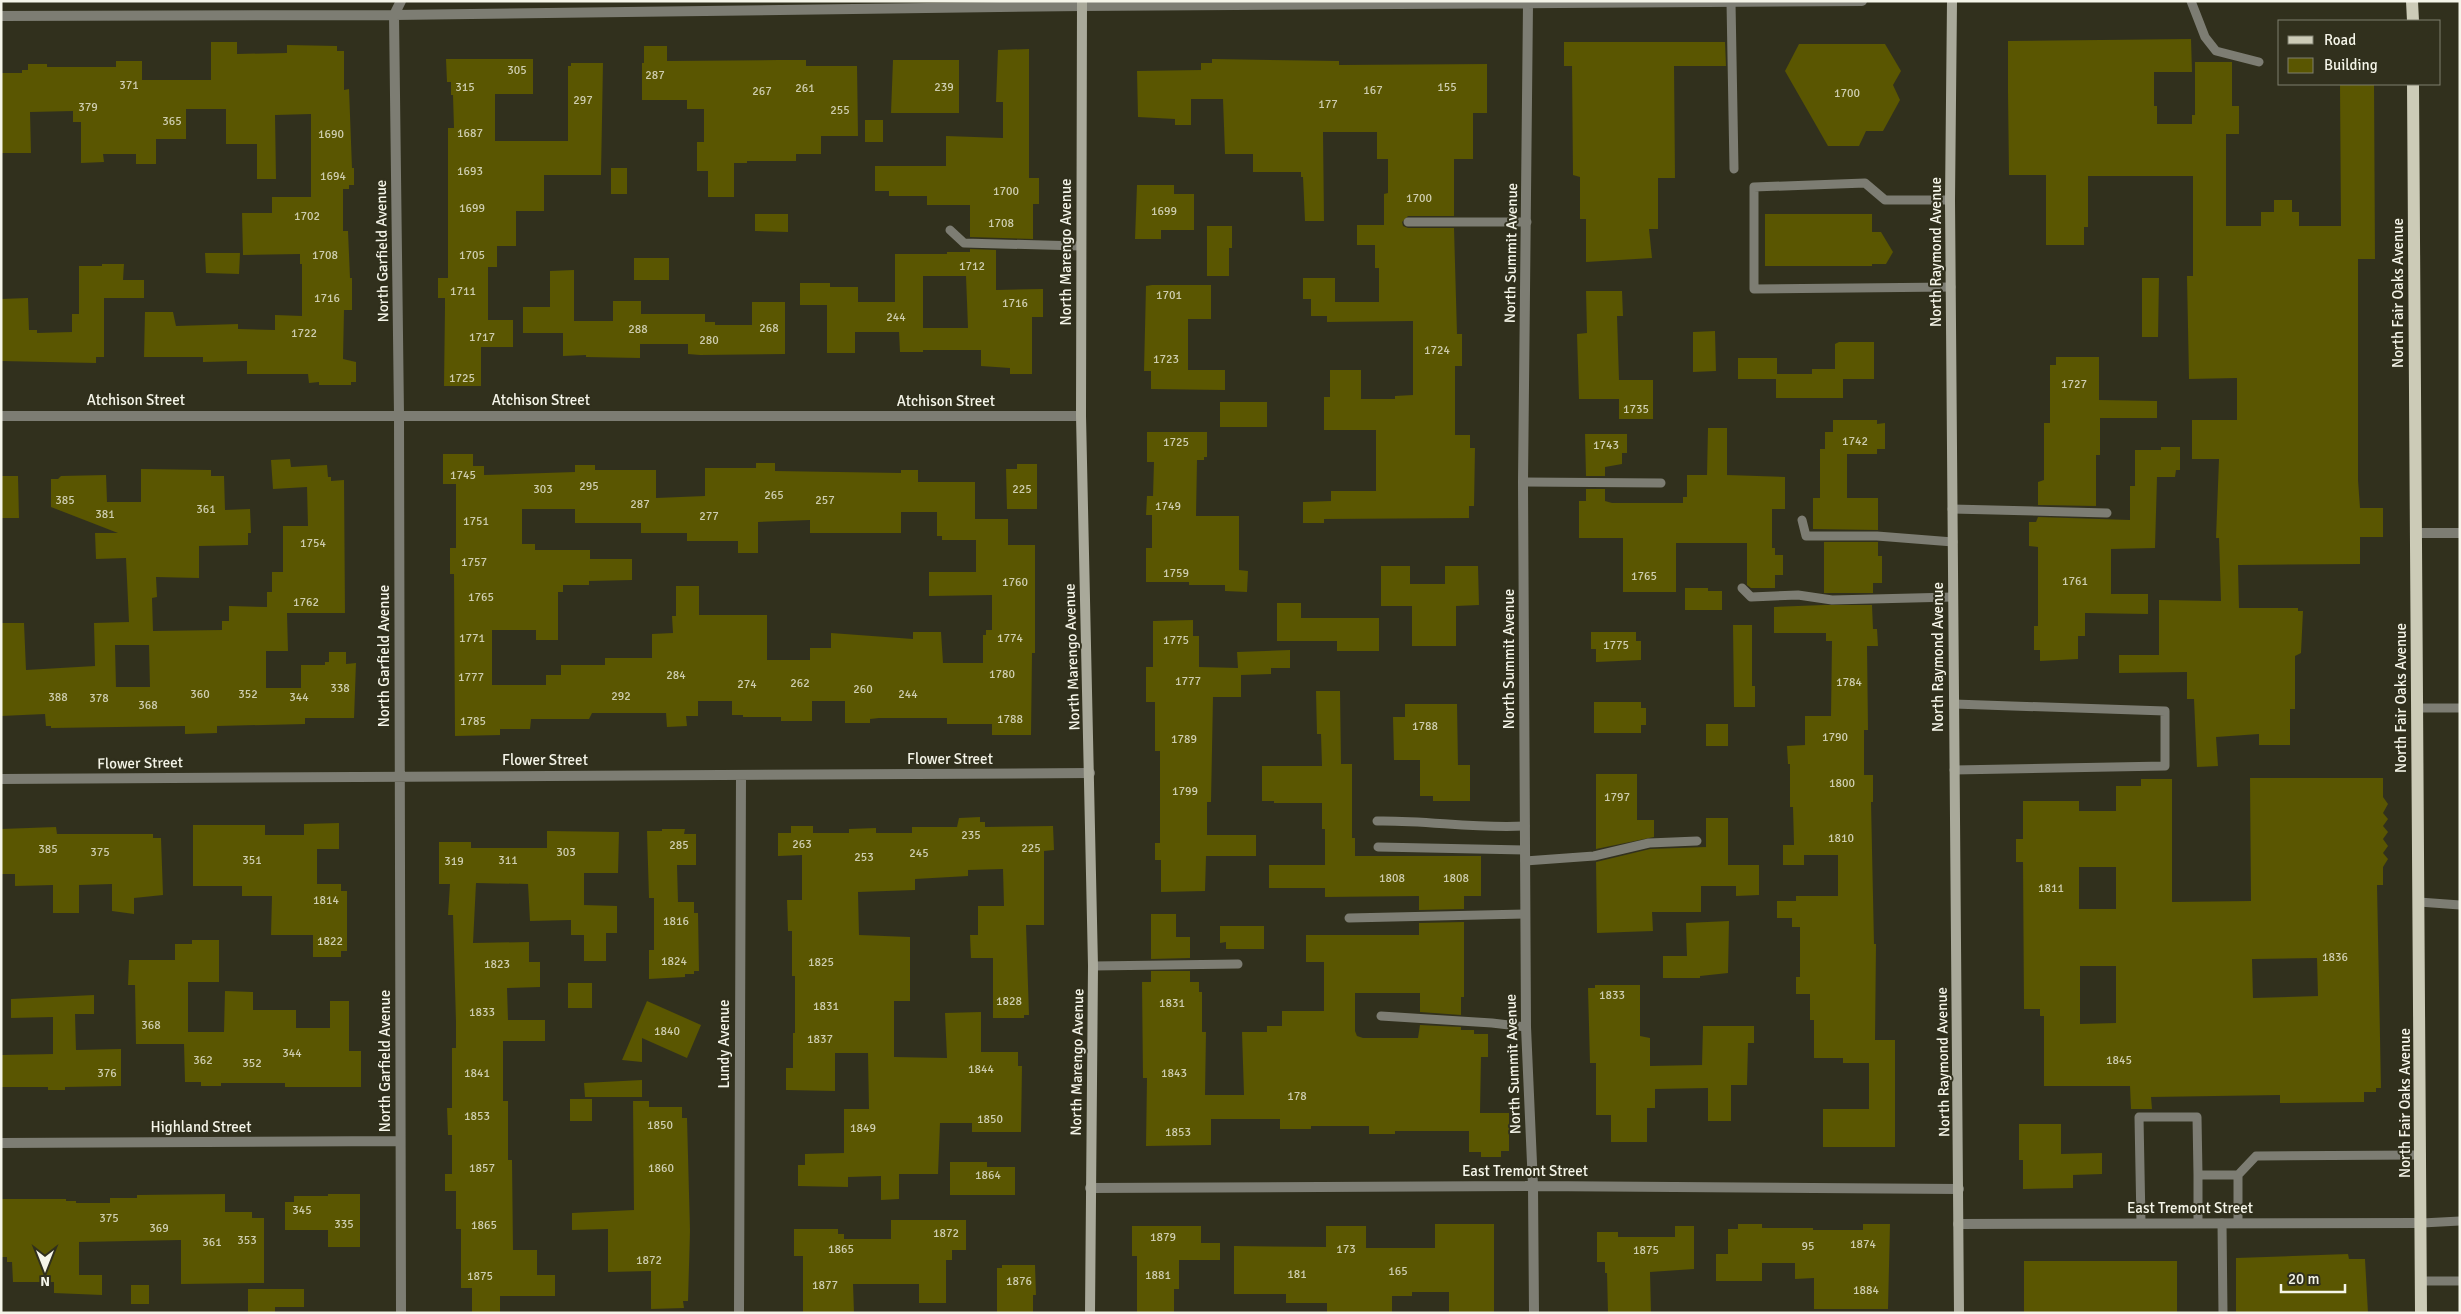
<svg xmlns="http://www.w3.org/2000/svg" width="2461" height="1314" font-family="Signika,sans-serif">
<rect width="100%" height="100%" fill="#31301d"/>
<path fill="#5a5601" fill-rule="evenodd" d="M2191,39L2192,72H2154V106H2157V124H2192V115H2195V62H2232V106H2239V134H2226V226H2261V212H2274V200H2292V212H2299V226H2341L2340,84H2374L2375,259H2358V480L2360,508H2383V537H2360V564L2238,565L2239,608H2298V611H2303L2301,653L2295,656V709H2290V745H2259V734L2216,737L2218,766L2197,767L2194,699H2187V672L2119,673V655H2159V600L2221,601L2219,538H2216L2219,459H2192V420H2237V378L2189,379L2187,276H2193V176H2088V227H2084V245H2046V175H2009L2008,93V41Z
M211,42H237V54L287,53V45L337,46V51H344V90L349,89L352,168H354V185H349V189H343V231H348L350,278H352V310H344L343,359L356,362V382H351V385H319V382L309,383L308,374H247V361L203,362V357H144L145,312H173L176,326L238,324V329L275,330V315L302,316V264H300V254L243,255L242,213H272V197H311V114L275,115L276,179H257V144H226V109H186V139H156V164H136V154H103L104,162L81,163V122H73V111L30,112L31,153H1V73H22V70H28V64H47V67H116V61H142V80H211Z
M1564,42H1725L1726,66H1674L1675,178H1658V229H1649L1652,258L1586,262V219H1580V177L1573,175L1572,66H1564Z
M1799,44H1885L1901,71L1893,85L1900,100L1883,131H1866L1859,146H1828L1785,71Z
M644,46H667V61L778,60H806V66H857L858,136H821V154H796V161H747V163H734V197H708V171H697V142H704V109H687V100H642V63H644Z
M1029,49V178H1039V204H1033V239L970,237V205H927V196H889V191H875V166H946V136L1003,138V102H996L998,50Z
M446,59H533V94H495V141H568V66H571V63H603L601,175H544V211H516V246H497V267H488V320H513V347H481V386H444L445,307V298H438V278H448V128H454L453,95H451V82H447Z
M1212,59L1339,61V65L1487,64V113H1473V159H1454V216H1408L1402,222L1403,226L1408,228H1454L1457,334H1462V366H1455V435H1470V448H1475L1474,506H1469V518L1324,519V523H1303V502L1331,501V491H1376V430H1324V397H1330V370H1361V399H1395V396L1413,395V321L1327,322V316H1311V299H1303V278H1335V302H1379V268H1375V245H1357V225H1384V194L1388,193V159H1377V132H1323L1324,221H1305L1303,177H1301V172H1253V154H1225L1223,99H1191V125H1175V119L1138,117L1137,71L1201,70V63H1212Z
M893,60H959V113H891Z
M865,120H883V142H865Z
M611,168H627V194H611Z
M1137,185H1174V194H1194V230H1161V239H1135Z
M755,214H788V232L755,231Z
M1765,214H1872V232H1881L1893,252L1886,264H1872V266H1765Z
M1207,226H1232V248H1229V276H1207Z
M970,249L996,250V290L1043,289V317H1032V374H1010V368L981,366V350H923V352H900L899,332H855V353H827V305H800V283H830V287H858V302H895V254H947V252H970ZM923,276H966L968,328H923Z
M205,253H240L239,274L206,273Z
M634,258H669V280H634Z
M102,264H124L123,280H144V298H104V357H96V363L1,361V299L28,298L29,330H37V333L72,332V314H79V266H102Z
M574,270V321H613V301H641V314H705V322H715V325H752V302H785V354L700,355L688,354V344H640V358L586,357V355L563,356V333H523V307H550V271Z
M2142,278H2159L2158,337H2142Z
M1152,285H1211V319H1188V370H1225V390L1151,389V371H1144L1146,286Z
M1586,291H1622L1623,316H1617L1619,380H1653V419H1619V399H1579L1577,334L1587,333Z
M1715,331L1716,371L1693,372V332Z
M1839,342H1874V379H1843V398H1776V379H1738V358H1777V374H1812V369H1835V344Z
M2056,357H2099V400L2157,401V418H2100V455H2096V506L2038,505V482L2044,480V423H2050V365H2056Z
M1220,402H1267V427H1220Z
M1833,420H1877V424L1885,423V449H1877V454H1847V498H1878V530L1813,529V498H1820V449H1825V432H1833Z
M1708,428H1727V475L1785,477V509H1772V548H1775V555H1783V575H1775V588H1751L1747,585V543H1676V592H1623V538H1579V501H1586V489H1605V501L1612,503H1683V497H1687V475H1707Z
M1147,432H1207V457H1204V460H1197L1196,516H1239V570L1248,571L1247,592L1225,591V585H1189V582H1146V548H1152V515H1146L1147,496H1153L1154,462H1147Z
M1585,434H1627V453H1622V464L1605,467V476H1586Z
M2161,447H2180V470H2176L2175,477H2157L2155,548L2111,549V594H2148V614L2085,613V636H2078V659L2040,661V650H2034V626H2038V547L2029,546V522H2036L2038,517L2130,520V486H2135V450H2161Z
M443,454H473V466H484V475L575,472V465H595V470H656V498L705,496V468H756V463H775V471L901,473V470H918V482H975V519H1008V545H1035V653H1032L1031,735H992V724H947V718H879L870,719V723H845V701H812V721H781V717H743V715H732V701H698V716H686L687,726L667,727L666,713H592L589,719H531L530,729H500V735L455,736L454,574H450V548H456V484H443ZM522,509H575V523H641V533H687V541H738V553H758V522L810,520V533H901V512H937V536H942V540H976V572H929V596L992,595V630H986V635H983V663H943L941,632H913V639L831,633V648H810V660H767V615H699V586H676V616H672L673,633L652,634V658H605V665H561V675H546V685H492V630H536V640H558V592H563V585H589V581L632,580V559H590V550H535V544H522Z
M290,459L291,467L327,465L328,477H331V481L344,480L345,613H287L288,651H266V688H301V665H325V662H329V652H346V664L356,663L354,718H305V724L217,726V733L185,734V726L51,728V726H46L45,714L1,716V623H24L26,670L95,666L94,623L129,622L126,558L96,559L95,533H118L51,507V479H58L61,476L106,475L107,502H141V469L211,470V476H224L225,510L250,509L251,533H248V545L199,546V578L156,577L157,597L152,598L153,631L222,630V621H229V606L267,607V592H272V572H283V526H308L307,487L273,489L271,460ZM115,645H149L150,687H116Z
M1017,464H1037V509H1007L1006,469H1017Z
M1,476H18L19,518H1Z
M1824,542H1878V556H1882V583H1873V593H1824Z
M1381,566H1410V584H1445V566H1478L1479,605L1456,606V646H1412V606H1381Z
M1685,588H1708V591H1722V610H1685Z
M1277,603H1301V618H1379V651H1337V641H1277Z
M1824,605H1872L1873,629H1877L1878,646H1867L1868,730H1864V775H1873V802H1871L1874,944H1876L1875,1040H1895V1147H1823V1109H1869V1063H1843V1058H1814V1020H1810V994H1796V977H1800V927H1792V918H1777V901H1796V896H1838V855H1804V865H1783V845H1794L1793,807H1790V764H1788L1787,746L1805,745V716H1831L1832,641H1826V633H1774V607Z
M1193,620V636H1199V667L1238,668L1237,652L1290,650V668H1271V674L1241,675V697H1213L1211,802H1207V835H1256V856H1206L1205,891L1161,892V860H1155V843H1160V751H1155V702H1146V667H1153V621Z
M1733,625H1752V686H1755V707H1734Z
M1591,632H1636V641H1641V660L1596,662V649H1591Z
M1316,691H1340L1341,764H1352V838H1355V856H1481V896H1464V909L1419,910V896L1325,897V888H1269V865H1325V829H1322V803H1274V801H1262V766H1322L1321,734H1317Z
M1594,702H1641V708H1646V725H1641V733H1594Z
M1405,704H1457L1458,765H1470V801H1433V796H1420V760H1394L1393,717H1405Z
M1706,724H1728V746H1706Z
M1596,774H1637V820H1654V837L1596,849Z
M2250,778H2383V797L2388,804L2383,813L2388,819L2383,826L2388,832L2383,839L2388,846L2383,853L2388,859L2383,867V885H2377L2381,1088H2376V1092H2364V1102L2280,1103V1095L2151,1097L2152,1109H2131L2130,1086H2044V1016H2040V1009H2024L2023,862H2016V839H2023V801H2079V811H2116V786H2141V779H2172V902L2251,901ZM2079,867H2116V909H2079ZM2317,958L2318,996L2253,998L2252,959ZM2080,966H2116V1023L2080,1024Z
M980,817V822H985V827L1053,826L1054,850L1044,851V925H1026L1029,1015H1024V1018H993V958H971L970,935H978V906H1004L1003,869L968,870V876L915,879V890L858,892L859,935L910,937V1001H894V1057L947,1058L945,1013L981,1012V1052H1018V1066H1022L1021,1132H972V1123H940L938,1174H899V1199L881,1200V1176L848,1177V1187L798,1186V1165H805V1154L844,1153V1109H869L868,1053H835V1091L786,1090V1068H793V1033H795V976H792V931H788L787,900H802V855L778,856V833H791V826H813V833H849V829L876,828V833H912V827H957L959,818Z
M1706,818H1728V865H1759V895L1736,896V886H1701V912H1652L1653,931L1597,933L1596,862L1650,849L1706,847Z
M339,823V849H317V884H341V891H347V951H341V957H313V935H271L272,896H242V886H193V825H265V835H304V824Z
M56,827L57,834H153V838H161L163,895L134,898V914L112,911V884L79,885V913H53V885L15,886V874H1V829Z
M662,829H685L684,834H696V865H677L678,902H694V913H698L699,971H694V974H685V977L649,979V950H654V898H649L647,831H662Z
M547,831L619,832L618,873H584V905L617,906V933H606V961H584V935H571V920L530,921L528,884L476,883L473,943L529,942V962H540V987L507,988L508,1020H545V1041H503V1101H508V1160H512L513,1250H537V1275H555V1296H500V1313H472V1288H461V1229H456V1191H445V1174H452V1135H448L447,1108H452V1048H456V1022L453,915H448L450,884H439V842H471V848H547Z
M1151,914H1176V937H1190V958L1151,959Z
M1729,921L1728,973L1700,976V978H1663V956H1687L1686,923Z
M1464,922V997H1461V1015L1420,1012V993H1355V1031L1357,1036L1363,1038H1418L1420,1025L1461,1027V1030H1474V1034H1488V1057H1481L1480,1113H1509V1151H1501V1157H1481V1152H1469V1131H1395V1134H1369V1126H1311V1129H1280V1119H1211V1145L1146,1146L1147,1078H1143L1142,982H1151V971H1190V982H1199V992H1202V1032H1206L1205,1095H1244L1242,1032H1267V1026H1282V1011H1324V962H1306V935H1419V923Z
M1220,926H1264V949H1226V942L1220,943Z
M192,940H219V982H188V1032H224L225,991L253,992V1010H296V1028H330V1001H349V1051H361V1087H285V1083H221V1086H201V1082H185L184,1044H136L135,985H128L129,960H175V944H192Z
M568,983H592V1008H568Z
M1595,985H1640V1036L1650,1038V1066L1702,1065L1703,1026H1754V1043H1748L1747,1085H1731V1121H1708V1088L1655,1089V1108H1647V1142H1611V1115H1596V1063H1590L1588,988H1595Z
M94,995V1014H75L76,1050L121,1049V1086L65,1087V1090H48V1087H1V1055L53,1054V1017L11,1018V999Z
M647,1001L701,1025L687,1058L642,1038V1062L622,1060Z
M642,1080V1097H585L584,1083Z
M570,1099H592V1121H570Z
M633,1101H649V1107H682V1118H687L690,1231L688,1301H683L684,1308L651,1309V1271L608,1272V1229L572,1230V1213L634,1210Z
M2019,1124H2061V1154L2102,1153V1174L2073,1175V1188L2023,1189V1160H2019Z
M950,1162H987V1167H1015V1195H950Z
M225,1194V1212H252V1218H264V1283L181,1284V1240L79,1242V1275H102V1295L54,1293V1282H13L12,1262H7V1257H1V1199H66V1201H76V1203H110V1198H137V1195Z
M328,1194H360V1247H328V1230H285V1202H294V1196H328Z
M891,1220H966V1250H952V1260H946V1303H919V1284H853L854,1313H803V1256H794V1229H838V1234H844V1239H891Z
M1435,1224H1494V1313H1449V1292H1412V1296H1392V1313H1327V1303H1286V1294H1234V1246L1326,1247V1226H1366V1248H1435Z
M1738,1224H1762V1228H1813V1230H1863V1224H1890L1888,1309H1814V1278L1795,1279V1263H1762V1281H1716V1254H1728V1229H1738Z
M1132,1226H1201V1243H1220V1260H1179V1289H1174V1313H1137V1256H1132Z
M1675,1226H1694V1269L1650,1272L1651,1313H1608L1607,1273H1605V1262H1597V1232H1618V1237H1675Z
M2348,1254L2349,1259H2365L2368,1313H2236V1258Z
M2024,1261H2177V1313H2024Z
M1002,1265H1035L1036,1295H1033V1313H997V1268H1002Z
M131,1285H149V1304H131Z
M248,1289H304V1307H275V1313H248Z"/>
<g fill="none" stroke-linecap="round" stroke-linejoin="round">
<path stroke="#7d7d73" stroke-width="9" d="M2191,1L2205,37L2216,51L2259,62
M1731,2L1734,169
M1950,200H1885L1865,183L1754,187V289L1951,287
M1408,222H1527
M950,230L964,243L1081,246
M1523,482L1661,483
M1952,509L2107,513
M1802,520L1806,536H1877L1953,542
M1742,588L1751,597L1798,595L1832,600L1953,597
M1954,704L2165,711V766L1954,770
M2418,708H2460
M1377,821C1427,820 1475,829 1525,826
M1378,847L1525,850
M1525,861L1594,856L1649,843L1697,841
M2419,902L2460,905
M1349,918L1525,914
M1093,966L1238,964
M1381,1016L1492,1023L1526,1027
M2238,1175L2256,1156L2421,1155
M2141,1223L2139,1117H2197L2198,1175
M2198,1223V1175H2238V1223
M2222,1223L2223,1313
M2422,1223L2460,1221
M2421,1281H2460"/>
<path stroke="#7d7d73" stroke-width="10" d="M1528,4L1523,482L1526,1027L1533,1186L1534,1313
M1,16L394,15L1082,6L1862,1
M1,416H1081
M2416,533H2460
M1,779L1090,773
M1,1143L400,1141
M1090,1188L1533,1186L1959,1189
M1958,1224L2422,1223
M401,1313L399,415L394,15L401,1
M739,1313L741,775"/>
<path stroke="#a9a99a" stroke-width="10" d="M1082,1L1081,416L1093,966L1090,1313
M1952,1L1950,200L1959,1313"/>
<path stroke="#cccbb7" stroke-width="12" d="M2412,1L2413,21
M2413,84L2421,1313"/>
</g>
<g text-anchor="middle" stroke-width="4" stroke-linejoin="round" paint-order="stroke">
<g font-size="12" fill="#cecdaf">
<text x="517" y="74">305</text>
<text x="655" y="79">287</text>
<text x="129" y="89">371</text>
<text x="465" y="91">315</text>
<text x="944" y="91">239</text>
<text x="1447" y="91">155</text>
<text x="805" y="92">261</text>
<text x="1373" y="94">167</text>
<text x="762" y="95">267</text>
<text x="1847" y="97">1700</text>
<text x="583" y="104">297</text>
<text x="1328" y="108">177</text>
<text x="88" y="111">379</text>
<text x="840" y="114">255</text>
<text x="172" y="125">365</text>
<text x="470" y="137">1687</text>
<text x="331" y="138">1690</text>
<text x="470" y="175">1693</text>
<text x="333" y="180">1694</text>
<text x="1006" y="195">1700</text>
<text x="1419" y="202">1700</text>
<text x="472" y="212">1699</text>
<text x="1164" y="215">1699</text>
<text x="307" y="220">1702</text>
<text x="1001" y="227">1708</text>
<text x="325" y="259">1708</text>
<text x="472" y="259">1705</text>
<text x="972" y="270">1712</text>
<text x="463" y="295">1711</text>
<text x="1169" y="299">1701</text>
<text x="327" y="302">1716</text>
<text x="1015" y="307">1716</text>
<text x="896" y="321">244</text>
<text x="769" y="332">268</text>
<text x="638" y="333">288</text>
<text x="304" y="337">1722</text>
<text x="482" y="341">1717</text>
<text x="709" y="344">280</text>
<text x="1437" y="354">1724</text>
<text x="1166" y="363">1723</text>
<text x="462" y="382">1725</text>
<text x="2074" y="388">1727</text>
<text x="1636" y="413">1735</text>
<text x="1855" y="445">1742</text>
<text x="1176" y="446">1725</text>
<text x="1606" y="449">1743</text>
<text x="463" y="479">1745</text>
<text x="589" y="490">295</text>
<text x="543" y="493">303</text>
<text x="1022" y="493">225</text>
<text x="774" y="499">265</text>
<text x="65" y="504">385</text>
<text x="825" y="504">257</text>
<text x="640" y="508">287</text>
<text x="1168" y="510">1749</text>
<text x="206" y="513">361</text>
<text x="105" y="518">381</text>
<text x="709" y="520">277</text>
<text x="476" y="525">1751</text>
<text x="313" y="547">1754</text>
<text x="474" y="566">1757</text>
<text x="1176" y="577">1759</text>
<text x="1644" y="580">1765</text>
<text x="2075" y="585">1761</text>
<text x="1015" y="586">1760</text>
<text x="481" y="601">1765</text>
<text x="306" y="606">1762</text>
<text x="472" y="642">1771</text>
<text x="1010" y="642">1774</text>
<text x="1176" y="644">1775</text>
<text x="1616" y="649">1775</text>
<text x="1002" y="678">1780</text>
<text x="676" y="679">284</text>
<text x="471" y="681">1777</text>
<text x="1188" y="685">1777</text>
<text x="1849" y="686">1784</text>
<text x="800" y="687">262</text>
<text x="747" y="688">274</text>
<text x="340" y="692">338</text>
<text x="863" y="693">260</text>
<text x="200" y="698">360</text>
<text x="248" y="698">352</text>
<text x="908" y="698">244</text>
<text x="621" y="700">292</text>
<text x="58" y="701">388</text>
<text x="299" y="701">344</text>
<text x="99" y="702">378</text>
<text x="148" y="709">368</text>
<text x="1010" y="723">1788</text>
<text x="473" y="725">1785</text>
<text x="1425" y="730">1788</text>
<text x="1835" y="741">1790</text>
<text x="1184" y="743">1789</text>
<text x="1842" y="787">1800</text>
<text x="1185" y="795">1799</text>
<text x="1617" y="801">1797</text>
<text x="971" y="839">235</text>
<text x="1841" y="842">1810</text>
<text x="802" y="848">263</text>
<text x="679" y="849">285</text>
<text x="1031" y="852">225</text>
<text x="48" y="853">385</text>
<text x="100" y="856">375</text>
<text x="566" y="856">303</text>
<text x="919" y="857">245</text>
<text x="864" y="861">253</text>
<text x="252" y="864">351</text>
<text x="508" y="864">311</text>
<text x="454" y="865">319</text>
<text x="1392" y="882">1808</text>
<text x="1456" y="882">1808</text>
<text x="2051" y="892">1811</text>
<text x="326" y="904">1814</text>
<text x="676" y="925">1816</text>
<text x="330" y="945">1822</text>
<text x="2335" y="961">1836</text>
<text x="674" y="965">1824</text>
<text x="821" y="966">1825</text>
<text x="497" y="968">1823</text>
<text x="1612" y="999">1833</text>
<text x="1009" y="1005">1828</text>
<text x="1172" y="1007">1831</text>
<text x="826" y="1010">1831</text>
<text x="482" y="1016">1833</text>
<text x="151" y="1029">368</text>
<text x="667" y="1035">1840</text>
<text x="820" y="1043">1837</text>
<text x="292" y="1057">344</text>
<text x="203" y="1064">362</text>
<text x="2119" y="1064">1845</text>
<text x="252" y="1067">352</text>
<text x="981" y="1073">1844</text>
<text x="107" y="1077">376</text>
<text x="477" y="1077">1841</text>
<text x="1174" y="1077">1843</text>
<text x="1297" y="1100">178</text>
<text x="477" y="1120">1853</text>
<text x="990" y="1123">1850</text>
<text x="660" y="1129">1850</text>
<text x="863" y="1132">1849</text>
<text x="1178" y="1136">1853</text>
<text x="482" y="1172">1857</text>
<text x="661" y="1172">1860</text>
<text x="988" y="1179">1864</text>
<text x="302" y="1214">345</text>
<text x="109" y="1222">375</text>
<text x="344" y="1228">335</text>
<text x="484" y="1229">1865</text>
<text x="159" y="1232">369</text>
<text x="946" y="1237">1872</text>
<text x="1163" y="1241">1879</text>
<text x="247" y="1244">353</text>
<text x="212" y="1246">361</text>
<text x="1863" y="1248">1874</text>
<text x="1808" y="1250">95</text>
<text x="841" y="1253">1865</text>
<text x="1346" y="1253">173</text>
<text x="1646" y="1254">1875</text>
<text x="649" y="1264">1872</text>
<text x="1398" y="1275">165</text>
<text x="1297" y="1278">181</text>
<text x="1158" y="1279">1881</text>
<text x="480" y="1280">1875</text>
<text x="1019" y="1285">1876</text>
<text x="825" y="1289">1877</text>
<text x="1866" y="1294">1884</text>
</g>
<g font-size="15" fill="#f5f5e9" stroke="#31301d">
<text transform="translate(382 251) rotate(-91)" y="5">North Garfield Avenue</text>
<text transform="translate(1066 252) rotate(-90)" y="5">North Marengo Avenue</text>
<text transform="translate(1936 252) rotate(-90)" y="5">North Raymond Avenue</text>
<text transform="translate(1511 253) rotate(-89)" y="5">North Summit Avenue</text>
<text transform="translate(2398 293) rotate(-90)" y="5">North Fair Oaks Avenue</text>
<text x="136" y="405">Atchison Street</text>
<text x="541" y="405">Atchison Street</text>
<text x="946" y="406">Atchison Street</text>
<text transform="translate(384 656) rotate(-90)" y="5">North Garfield Avenue</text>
<text transform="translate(1072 657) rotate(-92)" y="5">North Marengo Avenue</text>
<text transform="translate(1938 657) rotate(-90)" y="5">North Raymond Avenue</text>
<text transform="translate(1509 659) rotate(-90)" y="5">North Summit Avenue</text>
<text transform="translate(2401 698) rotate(-90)" y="5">North Fair Oaks Avenue</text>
<text x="950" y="764">Flower Street</text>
<text x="545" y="765">Flower Street</text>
<text transform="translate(140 763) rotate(-1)" y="5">Flower Street</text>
<text transform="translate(724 1044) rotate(-90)" y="5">Lundy Avenue</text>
<text transform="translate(385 1061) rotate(-90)" y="5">North Garfield Avenue</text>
<text transform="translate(1077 1062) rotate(-89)" y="5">North Marengo Avenue</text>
<text transform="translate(1943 1062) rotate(-91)" y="5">North Raymond Avenue</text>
<text transform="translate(1513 1064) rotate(-92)" y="5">North Summit Avenue</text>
<text transform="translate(2405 1103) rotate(-90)" y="5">North Fair Oaks Avenue</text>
<text x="201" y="1132">Highland Street</text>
<text x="1525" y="1176">East Tremont Street</text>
<text x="2190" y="1213">East Tremont Street</text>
</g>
</g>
<rect width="2461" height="1314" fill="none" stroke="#f5f5e9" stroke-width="5"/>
<rect x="2278" y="20" width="162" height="65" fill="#31301d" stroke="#7f7f6f"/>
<rect x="2288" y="36" width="25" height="8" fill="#cccbb7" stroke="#7f7f6f"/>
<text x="2324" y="45" font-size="15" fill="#f5f5e9">Road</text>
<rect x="2288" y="58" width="25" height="15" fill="#5a5601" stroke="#7f7f6f"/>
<text x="2324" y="70" font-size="15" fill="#f5f5e9">Building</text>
<g transform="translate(45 1269) rotate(180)" stroke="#31301d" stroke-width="4" paint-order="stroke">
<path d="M0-4L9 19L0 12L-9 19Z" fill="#f5f5e9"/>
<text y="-8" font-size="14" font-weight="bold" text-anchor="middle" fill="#f5f5e9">N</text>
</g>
<path d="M2281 1284v8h64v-8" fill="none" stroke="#f5f5e9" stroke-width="2.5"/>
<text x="2288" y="1284" font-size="15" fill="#f5f5e9" stroke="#31301d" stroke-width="4" paint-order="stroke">20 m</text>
</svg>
